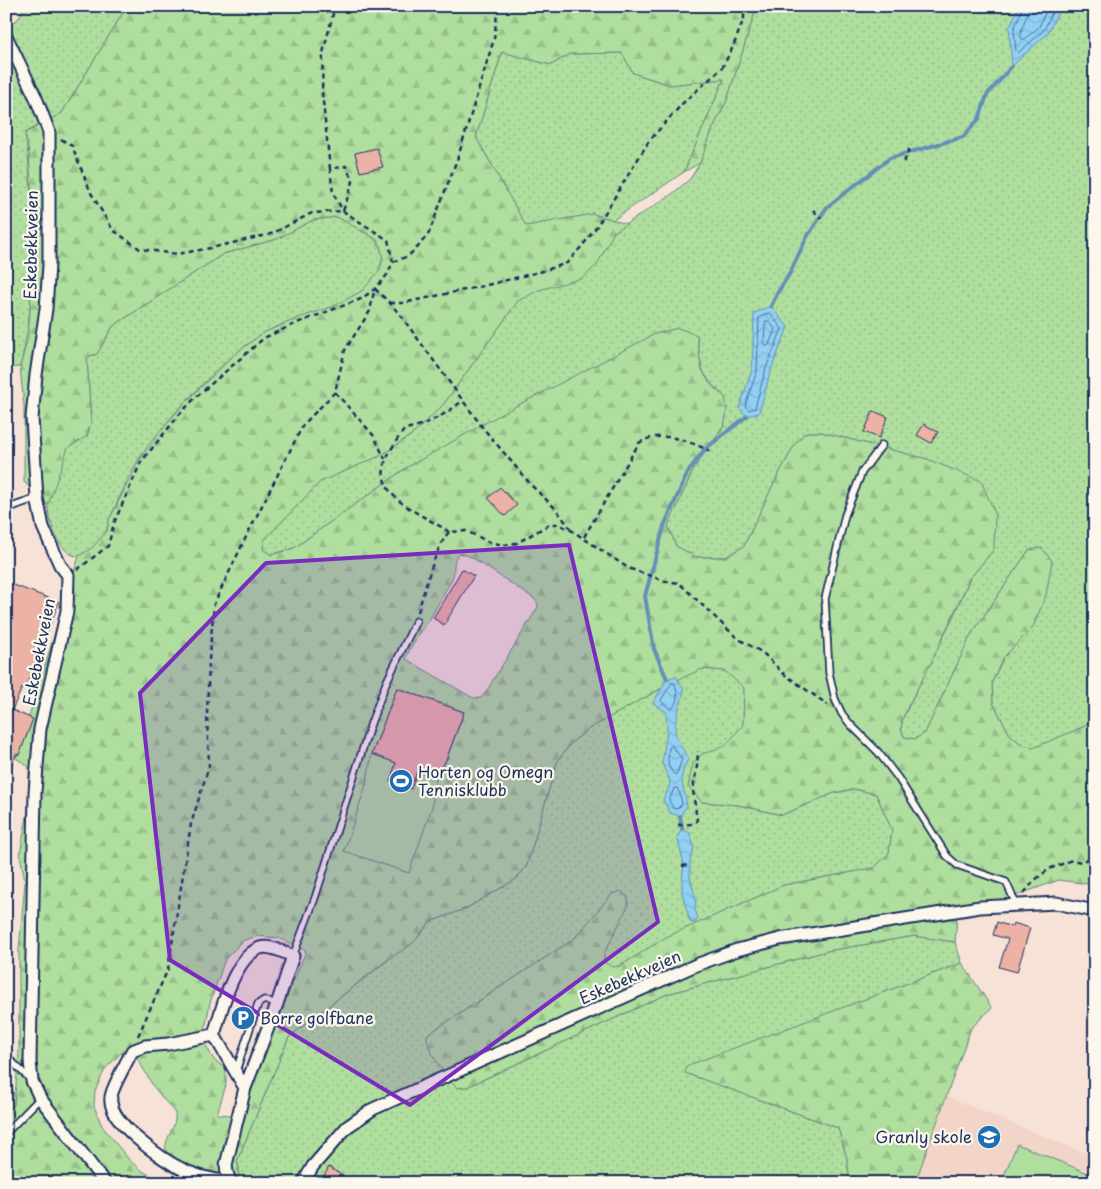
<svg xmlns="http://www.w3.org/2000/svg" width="1101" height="1189" font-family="'Playpen Sans',sans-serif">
<defs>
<pattern id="grass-dots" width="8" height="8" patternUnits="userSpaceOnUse" patternTransform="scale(1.25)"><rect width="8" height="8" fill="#afde9e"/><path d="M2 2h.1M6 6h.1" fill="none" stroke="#96bf8a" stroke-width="1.8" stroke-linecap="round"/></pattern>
<pattern id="forest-firs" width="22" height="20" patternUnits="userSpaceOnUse" patternTransform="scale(1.25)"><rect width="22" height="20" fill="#afde9e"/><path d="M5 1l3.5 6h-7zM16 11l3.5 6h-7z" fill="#96bf8a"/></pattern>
<pattern id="water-waves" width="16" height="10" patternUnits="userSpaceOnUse" patternTransform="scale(1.25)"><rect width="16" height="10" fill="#92d0f3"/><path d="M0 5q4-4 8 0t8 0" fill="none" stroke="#7db3d3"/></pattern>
</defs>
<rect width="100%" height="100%" fill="#f6e2d7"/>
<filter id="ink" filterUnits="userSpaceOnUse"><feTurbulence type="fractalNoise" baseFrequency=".02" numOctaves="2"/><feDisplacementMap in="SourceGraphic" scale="10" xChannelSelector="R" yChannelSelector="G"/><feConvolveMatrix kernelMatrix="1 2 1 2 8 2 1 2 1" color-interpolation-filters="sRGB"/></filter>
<g filter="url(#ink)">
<path fill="#f3d4c8" d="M947,1095L959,1102L1095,1157V1183H915Z"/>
<path fill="url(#grass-dots)" stroke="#65867e" d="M25,6H127L62,113L25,133C30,164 31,194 32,225C33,274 32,319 20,367L6,368V27L18,19Z
M757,6H1095V717L1083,727L1035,750L1021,744L1010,735L993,703L992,682L1003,658L1018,642L1029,550L971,635L925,733L915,739L904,737L901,729L902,720L955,613L970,578L994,549L927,459L821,432H806L795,444L772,487L744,546L726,557H696L676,546L668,526L694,468L724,426L725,397C699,374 701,368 697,335L552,388L406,468L294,548L271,555L263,549L264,540L320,481L382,455L414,433L443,405L510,312L521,293L672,194L690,179L700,163L713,128L727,100Z
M502,52L551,65L570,54L622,53L633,73L670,85L724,79L684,172L613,220L593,214L526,227L476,137Z
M337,217C353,227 387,237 382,261C372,309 296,312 261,335C239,349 221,366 203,384C180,407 157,431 139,459C127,478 119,500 109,520C107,533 102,541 91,549C88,552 83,555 78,556C61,557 48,521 48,507C48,501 64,454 67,449C71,444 81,440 87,436L91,423L87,359L90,356L97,354L113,326L223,254L277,239L313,220Z
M692,668L725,671L742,684L747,696L744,727L702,802L738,805L782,815L834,793L854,789L876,794L892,830L889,853L874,868L784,885L721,913L618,966L607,974L579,932L574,939L427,1035L457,1088L467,1087L667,994L827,951L914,936L955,942L962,963L866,999L686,1073L838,1128L847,1158L850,1183H238L239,1168L237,1161L289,1037L420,935L430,922L467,908L516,879L527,865L557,762L571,743L590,728L671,683Z
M6,1076C16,1093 19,1101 6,1118Z"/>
<path fill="url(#forest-firs)" stroke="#65867e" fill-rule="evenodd" d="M127,6H757L727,100L713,128L700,163L684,172L724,79L670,85L633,73L622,53L570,54L551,65L502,52L476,137L526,226L593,214L627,224L614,232L597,265L583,278L539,290L518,301L443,405L414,433L382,455L320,482L264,540L263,549L271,555L294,548L406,468L503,413L655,334L678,328L697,335L701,368L710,384L725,397L727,411L724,426L694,468L668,526L676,546L696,557H726L744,546L772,487L795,444L806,432H821L927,459L981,481L995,513L994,549L970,578L929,667L909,704L902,720L901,729L904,737L915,739L925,733L971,635L1029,550L1042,548L1052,561L1046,595L1033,627L1003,658L992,682L993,703L1010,735L1021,744L1033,748L1083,727L1095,717V885L1059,880L957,917L955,942L914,936L827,951L667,994L467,1087L457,1088C446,1078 426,1050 427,1035L574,939L612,894L621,891L628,897V906L604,954V962L612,967L620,966L666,937L784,885L874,868L889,853L892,830L876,794L854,789L834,793L782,815L738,805L702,802L688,786L693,764L702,754L725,746L743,725L744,688L725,671L702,669L671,683L610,717L590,728L571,743L557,762L527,865L516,879L467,908L430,922L413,943L386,961L289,1037L237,1161L239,1168L238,1183H195L196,1177L167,1156C161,1139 177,1130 175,1113L153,1086L139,1061L134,1056L121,1053L105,1069L95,1091L94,1106L102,1126L130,1161L144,1172L168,1183H6V1118L14,1105L19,1054V951L25,882L20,854L29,805V767L16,758L79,556L92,548L107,531L109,520L140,459L169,421L186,402L235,354L263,333L301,317L332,307L362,291L379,271L383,259L380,245L376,239L337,217L313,220L277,239L223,254L113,326L97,354L90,356L87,359L91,423L87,436L68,448L48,505L24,482V406L20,367L28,337L33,270L31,186L29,154L25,133L62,113ZM460,553L471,557L533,598L537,602L538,607L484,695L480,698H473L406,659C410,644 420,635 428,622C436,609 443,594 451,581C457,571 450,560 460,553ZM372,754L446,760L436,778L366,785ZM258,936L278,938L306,951L272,1033L242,1116L217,1114L226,1085V1076L225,1068L214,1060L203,1040L210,1003L225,959L244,940Z
M962,963L992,1008L971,1028L915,1183H850L847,1158L838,1128L685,1073L686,1066Z"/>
<path fill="#afde9e" stroke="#65867e" d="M397,688L464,712L446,760L436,778L432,807L409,873L344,851L366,785L372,754Z
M1017,1144L1095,1176V1183H1001Z"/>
<path fill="url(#water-waves)" stroke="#6290b7" d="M1019,6H1061L1048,33L1012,66L1009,28Z
M771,306L788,327L771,370L759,413L747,416L739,408L752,370L754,313Z
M676,676L684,690C677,722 666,728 689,758C676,781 684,783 687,806L680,816L670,813L663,800L670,785L669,778L662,764L667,730L666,712L653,703L667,679Z
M682,829L690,833L694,848L690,861V877L696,900L695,909L698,919L695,923L690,922L682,893V880L684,864L677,837Z"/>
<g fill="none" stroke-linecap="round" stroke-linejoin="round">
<path stroke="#4b6f9a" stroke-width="1" d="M1023,6L1014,29L1016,51L1018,53L1044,30L1055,6
M1029,6C1028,18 1020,26 1021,38L1023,40L1039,27L1048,6
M770,313L782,329L766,368L755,408L749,410L745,406L757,371L759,318Z
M766,321H769L775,329L769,345L767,346L764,344Z
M672,683H674C679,692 678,703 671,710L661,701Z
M672,746L682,759L677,773L675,775C666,767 668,758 669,748Z
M677,788L680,794L682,804L677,809L673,808L669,800L674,789Z"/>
<path stroke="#6290b7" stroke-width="4" d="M771,306L778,292L790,273L807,237L827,207L890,158L963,137L979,119L987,95L1012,66
M667,679L654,649L645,596L664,526L688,472L704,450L747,416
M680,816L682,829"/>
</g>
<path fill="#ebb2a5" stroke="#1b2f5e" d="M377,148L383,167L360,172L355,153Z
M873,411L888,417L879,438L864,432Z
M924,424L938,432L931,443L917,435Z
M500,487L517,505L505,516L488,498Z
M462,569L474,576L444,625L433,618Z
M11,584L59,602L25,689L22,688L12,710L33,719L19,755L16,754L7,777L6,596Z
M397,688L464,712L446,760L436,778L417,771L411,789L390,781L396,763L372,754Z
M997,922L1012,927L1013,923L1030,928L1017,972L999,967L1008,939L993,935Z
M329,1167L343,1176L339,1183H320Z"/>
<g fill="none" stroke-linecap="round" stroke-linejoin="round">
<g stroke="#1b2f5e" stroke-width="9">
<path id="lane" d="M882,445L862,472L845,515L825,599L829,673L835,699L842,714L850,724L878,752L898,778L947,856L957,865L1006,882L1016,904
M6,509L37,498
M293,956L315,898L371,723L386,683L416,621
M6,1056L31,1080
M236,1071L258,1004L264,1000L277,1004
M6,1133L40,1098"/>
</g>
<g stroke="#1b2f5e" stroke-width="15">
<path id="street" d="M6,36L36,98L49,132V265L46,309L36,375L32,418L37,498L43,527L60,565L68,575L67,611L40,729L35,792L30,1061L32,1081L40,1098L105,1183
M214,1035L168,1044L145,1046L132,1051C127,1062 112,1087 111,1097C107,1121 161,1159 180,1168C196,1177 214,1179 232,1183
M231,1183L227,1173L226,1165L245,1088L277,1004L293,956C283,952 270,945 260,948C234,957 221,1011 214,1035L245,1088
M303,1183L313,1166L347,1127L373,1109L696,965L737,950L780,939L980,907L1056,903L1095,911"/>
</g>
<path stroke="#1b2f5e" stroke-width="2.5" stroke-dasharray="5 4" stroke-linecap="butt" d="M61,139L72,146L91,193L113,230L140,249L177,254L211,248L271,234L312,213L343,211L353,182L346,166L330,169L333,193L343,211L388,240L393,262L387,275L375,289L361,299L297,323L264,338L195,398L179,415L141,462L114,523L108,546L77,570
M904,162L911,145
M330,169L322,92L323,53L335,6
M813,210L821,218
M393,262L408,256L418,247L429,233L458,157L494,39L498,6
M375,289L390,303L401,316L483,428L532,486L556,509L570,528
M390,303H403L483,286L543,271L567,263L583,245L597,226L649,141L683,103L722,68L733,47L744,18V6
M335,392L374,436L385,459
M449,532C419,511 362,495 392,448C396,441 400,435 405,429C425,426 447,414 462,401
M584,537L639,443C661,429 688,441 710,451
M418,612C425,589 434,550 449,532L466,531L489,542L503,545L517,543L550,524H558L571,530L628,568L665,581L679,583L737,638L763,653L784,674L828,705
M678,825L691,824L697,821L693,790L697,766L698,751
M682,866L690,865
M1024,893L1035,880L1049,869L1072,860L1081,862L1095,856
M138,1036L168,969L191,824L209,766L207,715L209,660L214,604L244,541L303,425L335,392L345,350L370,311L374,291"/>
<use href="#lane" stroke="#fbf7ec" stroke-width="5.5"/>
<use href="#street" stroke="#fbf7ec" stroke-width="11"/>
</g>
</g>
<path fill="#7b2cbf" fill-opacity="0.2" stroke="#7b2cbf" stroke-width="4" stroke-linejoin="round" d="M569,545L658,922L410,1105L170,960L140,693L266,563Z"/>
<defs>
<g id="stadium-disc" transform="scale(1.25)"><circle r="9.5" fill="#1f6fb2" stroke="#fbf7ec"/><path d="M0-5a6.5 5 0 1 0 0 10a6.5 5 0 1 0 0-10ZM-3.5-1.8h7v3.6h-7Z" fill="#fff"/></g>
<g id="parking-disc" transform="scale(1.25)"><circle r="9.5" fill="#1f6fb2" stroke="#fbf7ec"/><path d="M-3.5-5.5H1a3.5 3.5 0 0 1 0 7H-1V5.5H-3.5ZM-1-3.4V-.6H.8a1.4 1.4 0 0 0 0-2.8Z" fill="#fff"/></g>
<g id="school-disc" transform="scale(1.25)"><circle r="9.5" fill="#1f6fb2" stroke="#fbf7ec"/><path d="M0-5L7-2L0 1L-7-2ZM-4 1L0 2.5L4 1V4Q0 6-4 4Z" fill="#fff"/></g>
</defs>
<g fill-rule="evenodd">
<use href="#stadium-disc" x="401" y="781"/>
<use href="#parking-disc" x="243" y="1018"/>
<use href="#school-disc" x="989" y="1137"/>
</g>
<g text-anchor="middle" stroke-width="4.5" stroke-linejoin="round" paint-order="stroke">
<g font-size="16" fill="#1b2f5e" stroke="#fbf7ec">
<text transform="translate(31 245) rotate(-89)" y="6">Eskebekkveien</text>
<text transform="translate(39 652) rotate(-79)" y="6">Eskebekkveien</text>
<text transform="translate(630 977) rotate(-24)" y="6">Eskebekkveien</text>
</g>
<g font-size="16" fill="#1b2f5e" stroke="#fbf7ec" text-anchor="start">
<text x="418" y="778">Horten og Omegn<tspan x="418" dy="18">Tennisklubb</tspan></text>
<text x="260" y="1024">Borre golfbane</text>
<text x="972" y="1143" text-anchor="end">Granly skole</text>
</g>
</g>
<rect width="1101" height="1189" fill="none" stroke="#fbf7ec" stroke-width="25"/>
<rect x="12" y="12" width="1076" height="1164" fill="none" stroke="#1b2f5e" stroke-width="2" filter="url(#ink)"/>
</svg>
